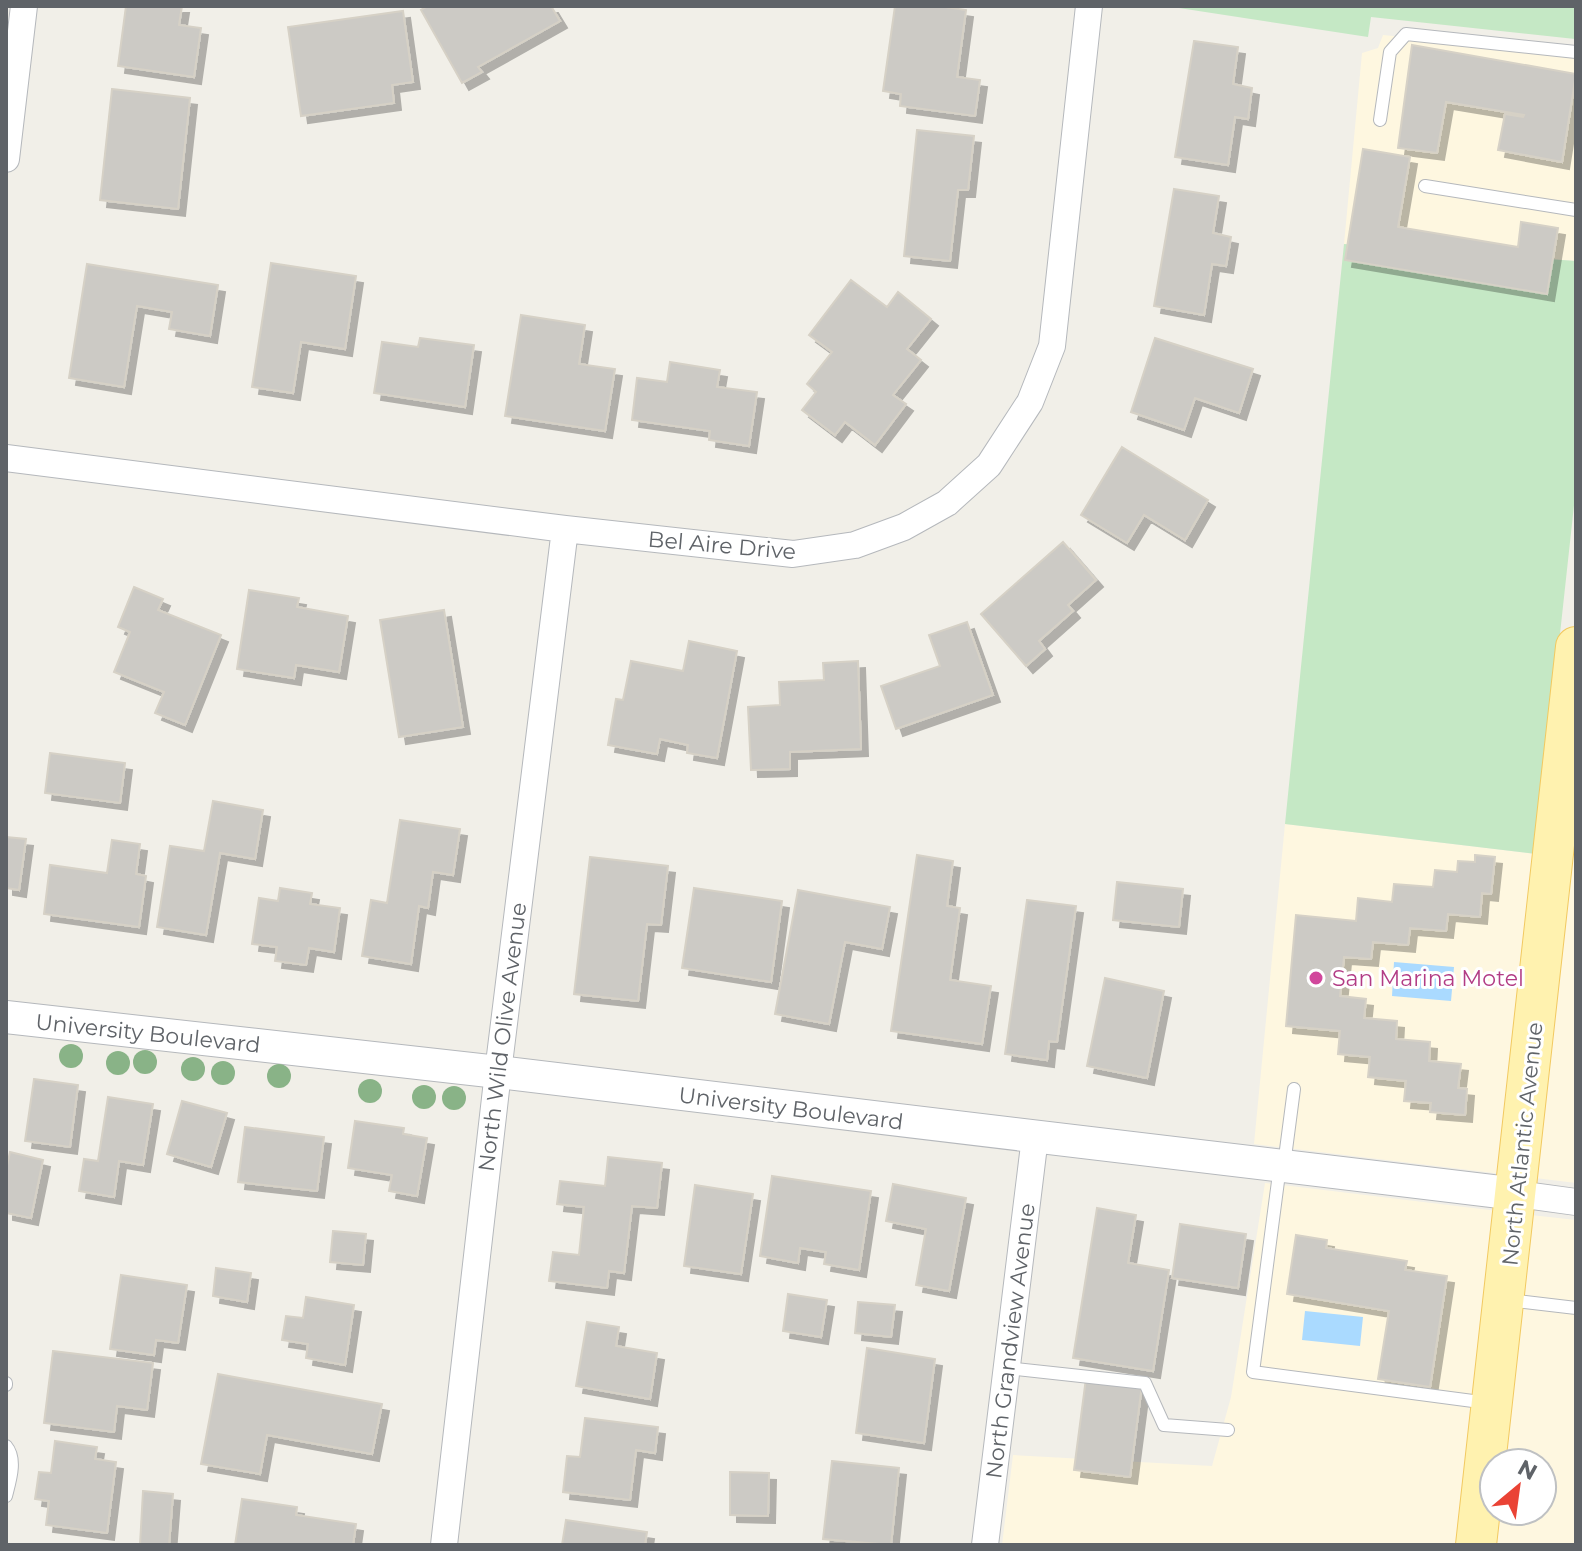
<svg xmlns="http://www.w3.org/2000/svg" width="1582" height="1551" font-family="Montserrat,sans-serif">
<defs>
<filter id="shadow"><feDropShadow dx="7" dy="7" stdDeviation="0" flood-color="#0004"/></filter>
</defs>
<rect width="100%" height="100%" fill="#f1efe8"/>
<path fill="#fef7e0" d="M1383,35L1576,54V261L1344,244L1362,53L1378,48Z
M1576,805V1183L1535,1178Z
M1285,824L1536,854L1502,1174L1254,1144Z
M1265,1183L1498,1211L1459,1545H1002L1013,1455L1212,1466L1231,1397Z
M1531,1215L1576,1220V1545H1493L1497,1511H1542V1463H1503Z"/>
<path fill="#c5e8c5" d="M1166,6H1576V35L1575,39L1371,17L1368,37Z
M1344,244L1576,261V487L1536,854L1285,824Z"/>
<path fill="#aadaff" d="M1394,962L1454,967L1451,1001L1392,996Z
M1305,1311L1363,1317L1360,1346L1302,1340Z"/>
<path fill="#cccac5" stroke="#d6d1c6" stroke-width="2" filter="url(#shadow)" d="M126,6H182L179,25L201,28L194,77L118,66Z
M428,6H551L560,21L478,67L482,72L462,83L421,10Z
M895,6H938L966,10L957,77L980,80L975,116L900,106L901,94L883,91Z
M403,11L413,82L392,85L394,103L301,116L288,27Z
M1194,41L1238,47L1233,84L1252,88L1248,119L1235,117L1228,165L1175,157Z
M1412,45L1576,74L1562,162L1498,150L1505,114L1523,117L1524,115L1446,102L1437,153L1398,148Z
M112,89L190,98L178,209L100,200Z
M917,130L974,136L968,190H958L950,261L904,256Z
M1363,149L1410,157L1398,227L1518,247L1521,222L1558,228L1547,294L1345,260Z
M1174,189L1219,196L1213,233L1231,237L1226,266L1212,264L1204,315L1154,306Z
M271,263L356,276L345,349L301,342L293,393L252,387Z
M87,264L218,285L210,336L169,329L172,312L137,306L124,387L69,378Z
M851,280L887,307L898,292L931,319L907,349L921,360L893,395L906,404L875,445L845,422L835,435L802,410L816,392L807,384L832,352L809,335Z
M521,315L585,325L579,364L615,369L605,431L505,416Z
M420,338L474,345L465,407L374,393L382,342L418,347Z
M1155,338L1253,369L1239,413L1195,398L1184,430L1131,412Z
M670,362L720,370L717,387L757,392L749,446L709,440L710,431L632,420L637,378L667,382Z
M1122,447L1208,500L1185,540L1144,515L1127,543L1081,515Z
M1063,542L1096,580L1068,605L1073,611L1039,641L1045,649L1026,666L981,614Z
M134,587L163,599L158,610L221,635L185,725L155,713L164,692L114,672L130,632L118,627Z
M249,590L299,598L297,607L348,616L339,672L296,665L294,678L237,669Z
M444,610L463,727L399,737L380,620Z
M967,622L993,695L896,729L881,686L940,666L929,635Z
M689,641L737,651L717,758L687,753L688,745L660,739L657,754L608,745L616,699L623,700L631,661L683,671Z
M858,661L861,749L790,752V769L751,770L748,707L780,705L779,682L824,680L823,663Z
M50,753L125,763L120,803L45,793Z
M213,801L263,810L255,859L220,853L206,935L157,927L170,846L204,851Z
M400,820L460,829L453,875L433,872L428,908L419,906L411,964L362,956L371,900L387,903Z
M6,837L26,839L19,890L6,888Z
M112,840L140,844L136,874L146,876L139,927L44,914L50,865L107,873Z
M917,855L953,861L947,906L960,908L950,980L991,986L982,1044L891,1031Z
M1475,855L1495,857L1491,894L1482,893L1480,917L1448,914L1446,931L1410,928L1408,945L1373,942L1371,959L1344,957L1340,996L1366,999L1364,1018L1397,1021L1396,1039L1430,1042L1429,1061L1461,1064L1458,1088L1467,1089L1465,1115L1430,1112L1431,1103L1404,1101L1406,1081L1368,1077L1370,1057L1338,1054L1340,1031L1286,1026L1296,915L1356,921L1358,898L1392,902L1394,884L1433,887L1435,870L1457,872L1458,861L1475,862Z
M590,857L668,866L661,925L647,924L638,1001L574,994Z
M1117,882L1183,889L1179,927L1113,920Z
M280,888L312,893L310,904L340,908L334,952L309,948L306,965L275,961L277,947L252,944L259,898L278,901Z
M694,888L782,901L771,982L682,968Z
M798,890L890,907L882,949L845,942L829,1024L775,1014Z
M1027,900L1076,906L1057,1042L1049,1041L1047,1060L1005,1054Z
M1105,978L1164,991L1147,1078L1087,1066Z
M34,1079L78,1085L70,1147L25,1141Z
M108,1097L153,1104L143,1165L119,1161L114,1197L79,1191L84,1159L98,1161Z
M182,1101L227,1113L211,1167L167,1154Z
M355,1121L404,1128L403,1134L427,1138L417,1196L389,1191L392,1175L348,1168Z
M245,1127L324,1137L317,1191L238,1182Z
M10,1152L43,1160L31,1218L6,1213V1170Z
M608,1157L662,1163L657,1208L632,1206L624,1273L609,1271L607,1288L549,1281L553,1252L579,1255L584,1207L557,1204L560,1181L605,1186Z
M772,1176L871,1191L859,1270L824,1264L826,1252L800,1248L798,1263L760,1256Z
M893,1184L966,1198L949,1291L916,1285L926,1229L886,1221Z
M695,1185L753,1194L741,1274L684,1266Z
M1097,1208L1136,1215L1128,1263L1169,1270L1153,1371L1073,1358Z
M1180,1224L1246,1234L1238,1288L1172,1278Z
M333,1231L366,1234L363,1265L330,1262Z
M1296,1235L1327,1240L1326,1248L1407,1261L1405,1270L1447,1276L1430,1387L1378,1379L1389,1311L1287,1294Z
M216,1268L251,1273L247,1302L213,1296Z
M121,1275L187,1285L178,1343L156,1340L154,1355L110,1349Z
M788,1294L827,1300L821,1337L783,1331Z
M306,1297L354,1305L345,1365L306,1358L308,1344L282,1340L286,1316L303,1318Z
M858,1302L895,1305L891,1337L855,1333Z
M587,1322L619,1327L616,1346L657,1353L650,1399L576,1386Z
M867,1348L935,1359L924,1443L856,1433Z
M53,1351L153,1363L147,1410L117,1406L114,1432L44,1423Z
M218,1374L382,1404L372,1454L267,1435L260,1474L201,1464Z
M1086,1378L1142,1385L1130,1477L1074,1470Z
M585,1418L658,1427L655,1453L636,1450L630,1500L563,1492L567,1456L580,1457Z
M55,1441L97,1447L95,1459L116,1462L107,1533L46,1525L49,1501L35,1499L39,1472L51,1473Z
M832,1461L899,1468L891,1545L823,1539Z
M730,1472L769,1473L768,1516L730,1515Z
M143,1491L173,1494L169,1545H140Z
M242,1499L297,1507L296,1515L356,1524L353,1545H235Z
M566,1520L647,1532L645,1545H562Z"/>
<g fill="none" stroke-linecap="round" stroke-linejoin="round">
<g stroke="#b5b8bc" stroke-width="14">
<path id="service" d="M1380,120L1390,52L1406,34L1576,52
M1425,186L1576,210
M1284,1165L1294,1089
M1280,1166L1253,1372L1488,1403
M1508,1300L1576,1308
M1007,1368L1145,1383L1164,1425L1228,1430
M6,1383V1385
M6,1446C17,1459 10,1480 6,1496"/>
</g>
<g stroke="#b5b8bc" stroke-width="28">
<path id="minor" d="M6,159L24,6
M6,458L565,529L793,554L855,545L904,527L947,503L989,465L1030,402L1052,346L1089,6
M1517,1194L1576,1202
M444,1545L498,1072L565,529
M985,1545L1035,1137"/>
</g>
<g stroke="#b5b8bc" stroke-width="34">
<path id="tertiary" d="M6,1017L498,1072L1517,1194"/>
</g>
<g stroke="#f2c960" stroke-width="42">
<path id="primary" d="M1476,1545L1576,647"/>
</g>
<use href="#service" stroke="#fff" stroke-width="12"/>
<use href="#minor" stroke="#fff" stroke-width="26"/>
<use href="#tertiary" stroke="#fff" stroke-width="32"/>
<use href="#primary" stroke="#fff2af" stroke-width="40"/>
</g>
<g fill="#89b387">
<circle cx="71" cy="1056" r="12"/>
<circle cx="145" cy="1062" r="12"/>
<circle cx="118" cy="1063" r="12"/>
<circle cx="193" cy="1069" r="12"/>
<circle cx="223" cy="1073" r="12"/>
<circle cx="279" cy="1076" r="12"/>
<circle cx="370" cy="1091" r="12"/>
<circle cx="424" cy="1097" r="12"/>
<circle cx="454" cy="1098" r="12"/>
</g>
<circle fill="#d1479c" stroke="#fff" stroke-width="3" cx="1316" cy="978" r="8"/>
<g text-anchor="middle" stroke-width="6" stroke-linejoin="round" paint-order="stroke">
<g font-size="22" fill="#5f6368" stroke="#fff">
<text transform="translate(722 545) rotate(5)" y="8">Bel Aire Drive</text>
<text transform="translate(148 1033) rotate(6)" y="8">University Boulevard</text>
<text transform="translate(502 1037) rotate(-83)" y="8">North Wild Olive Avenue</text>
<text transform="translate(791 1108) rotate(7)" y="8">University Boulevard</text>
<text transform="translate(1522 1144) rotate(-84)" y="8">North Atlantic Avenue</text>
<text transform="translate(1010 1341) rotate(-83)" y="8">North Grandview Avenue</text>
</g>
<g font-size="22" fill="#b23c85" stroke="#fff" text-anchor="start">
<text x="1332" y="986">San Marina Motel</text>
</g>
</g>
<rect width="1582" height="1551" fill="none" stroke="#5f6368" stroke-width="16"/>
<g transform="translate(1518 1487) rotate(29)"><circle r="38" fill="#ffffff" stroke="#bfc1c3" stroke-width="2"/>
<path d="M0-6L14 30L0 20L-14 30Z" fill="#ea4335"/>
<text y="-12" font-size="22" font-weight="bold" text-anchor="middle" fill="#5f6368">N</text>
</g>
</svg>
